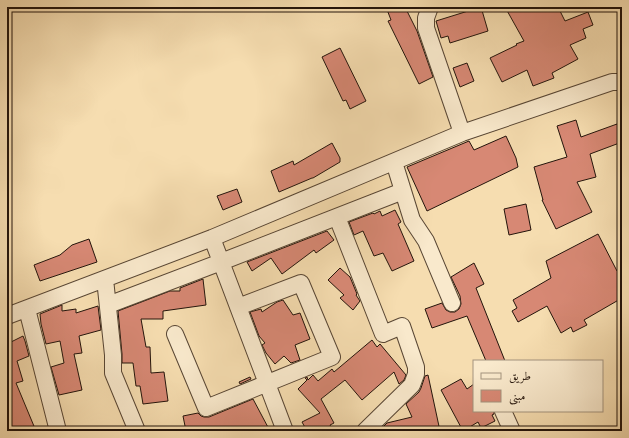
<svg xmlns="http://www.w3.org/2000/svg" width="629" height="438" font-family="'IM FELL French Canon',Amiri,serif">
<rect width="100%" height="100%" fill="#f6ddb0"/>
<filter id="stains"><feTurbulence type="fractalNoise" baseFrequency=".005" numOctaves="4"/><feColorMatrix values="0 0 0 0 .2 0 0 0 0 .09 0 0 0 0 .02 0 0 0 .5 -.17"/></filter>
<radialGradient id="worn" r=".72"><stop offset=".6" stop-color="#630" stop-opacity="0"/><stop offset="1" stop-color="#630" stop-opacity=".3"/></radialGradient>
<path fill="#d78874" stroke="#23140b" d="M386,7H405L417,31L433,77L419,84L388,21L391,20Z
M481,7L488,31L450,43L448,36L441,38L436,21Z
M505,7H558L565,21L588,12L593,25L583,29L586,38L570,45L578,59L552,73L554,78L533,86L527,70L502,82L490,58L517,45L516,44L524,41Z
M340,48L366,101L350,109L346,100L343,101L322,57Z
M467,63L474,81L460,87L453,68Z
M576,120L581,137L617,124L622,138V142L590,154L596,177L577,182L592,212L556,229L542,200H543L534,167L567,157L557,126Z
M506,136L516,158L518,167L427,211L407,167L469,141L474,150Z
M332,143L340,158V162L313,178H312L279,192L271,171L293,161L294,165Z
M237,189L242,202L223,210L217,196Z
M526,204L531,230L509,235L504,209Z
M395,210L401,222L398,224L414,261L392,271L383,253L374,256L363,231L354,235L349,222L373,213L374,214L380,211L382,216Z
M327,231L334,240L316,253L314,250L282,274L271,258L252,271L247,262Z
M598,234L617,271L622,268V298L584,320L587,325L573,332L571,327L561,333L547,306L518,322L512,311L517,308L513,300L551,278L546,261Z
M89,239L97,262L40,281L34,265L60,255L72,245Z
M474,263L484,284L476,288L505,361H486L467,316L432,328L425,309L442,303L446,310L450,312H455L459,309L461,304L460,296L451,277Z
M340,268L350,277L357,294L356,295L360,301L353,310L340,298L344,295L328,280Z
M203,279L206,305L163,311V319H141L146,347H150L151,373L164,372L168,401L143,404L140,386H136L133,363H122V354L118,311L170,291H180V288Z
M283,300L293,315L300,313L310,339L295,345L300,360L291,363L284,356L275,364L266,353L262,345L265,343L259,336L250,312L261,309L262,312L277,302Z
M62,305V311L76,309V313L98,306L101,330L79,336L82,353L74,354L82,390L59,395L51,367L64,363L60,341L46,344L41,324L40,314Z
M23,336L25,341L29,356L17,361L23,381L16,383L36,431H7V339H10L11,342Z
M372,340L377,347L380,344L406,375L404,380L399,384L394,372L362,400L345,380L321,399L334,423L330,425L333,431H307L302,422L320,413L298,389L307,380L305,378L307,377L308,380L313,375L318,381L332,369L334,372Z
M428,375L440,431H379L387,423L412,417L406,404L419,392L421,388L425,376Z
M250,377L251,379L240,384L239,382Z
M461,379L467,389L474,384V411H494V414L492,415L495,421L481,428L478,422L463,431L441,390Z
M253,399L270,431H186L183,416L198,413L201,416L204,417H209Z"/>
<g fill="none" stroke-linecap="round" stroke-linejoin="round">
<g stroke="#584634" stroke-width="18">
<path id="minor" d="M430,7L426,18V28L462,133
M394,162L412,220L426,241L452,303
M337,217L383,334L402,326L416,367V374L412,385L365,431
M212,238L285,431
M105,279L113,355V373L137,431
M108,305L221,262L403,191
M27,309L58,431
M7,316L212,238L462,133L612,82H622
M175,334L206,408L332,357L301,283L238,307
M503,411L512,431"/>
</g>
<use href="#minor" stroke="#f9e9cc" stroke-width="16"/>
</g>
<rect width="629" height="438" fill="none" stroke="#f6ddb0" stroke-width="24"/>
<rect x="8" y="8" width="613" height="422" fill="none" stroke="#23140b" stroke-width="2"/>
<rect x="12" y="12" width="605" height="414" fill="none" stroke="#23140b"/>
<rect x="473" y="360" width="130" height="52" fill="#f9e9cc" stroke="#a3947f"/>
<rect x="481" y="373" width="20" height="6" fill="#f9e9cc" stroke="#a3947f"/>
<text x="509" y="380" font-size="12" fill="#23140b">طريق</text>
<rect x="481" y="390" width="20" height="12" fill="#d78874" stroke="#a3947f"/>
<text x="509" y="400" font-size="12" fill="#23140b">مبنى</text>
<rect width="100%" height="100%" filter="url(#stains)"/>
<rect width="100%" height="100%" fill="url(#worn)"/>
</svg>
